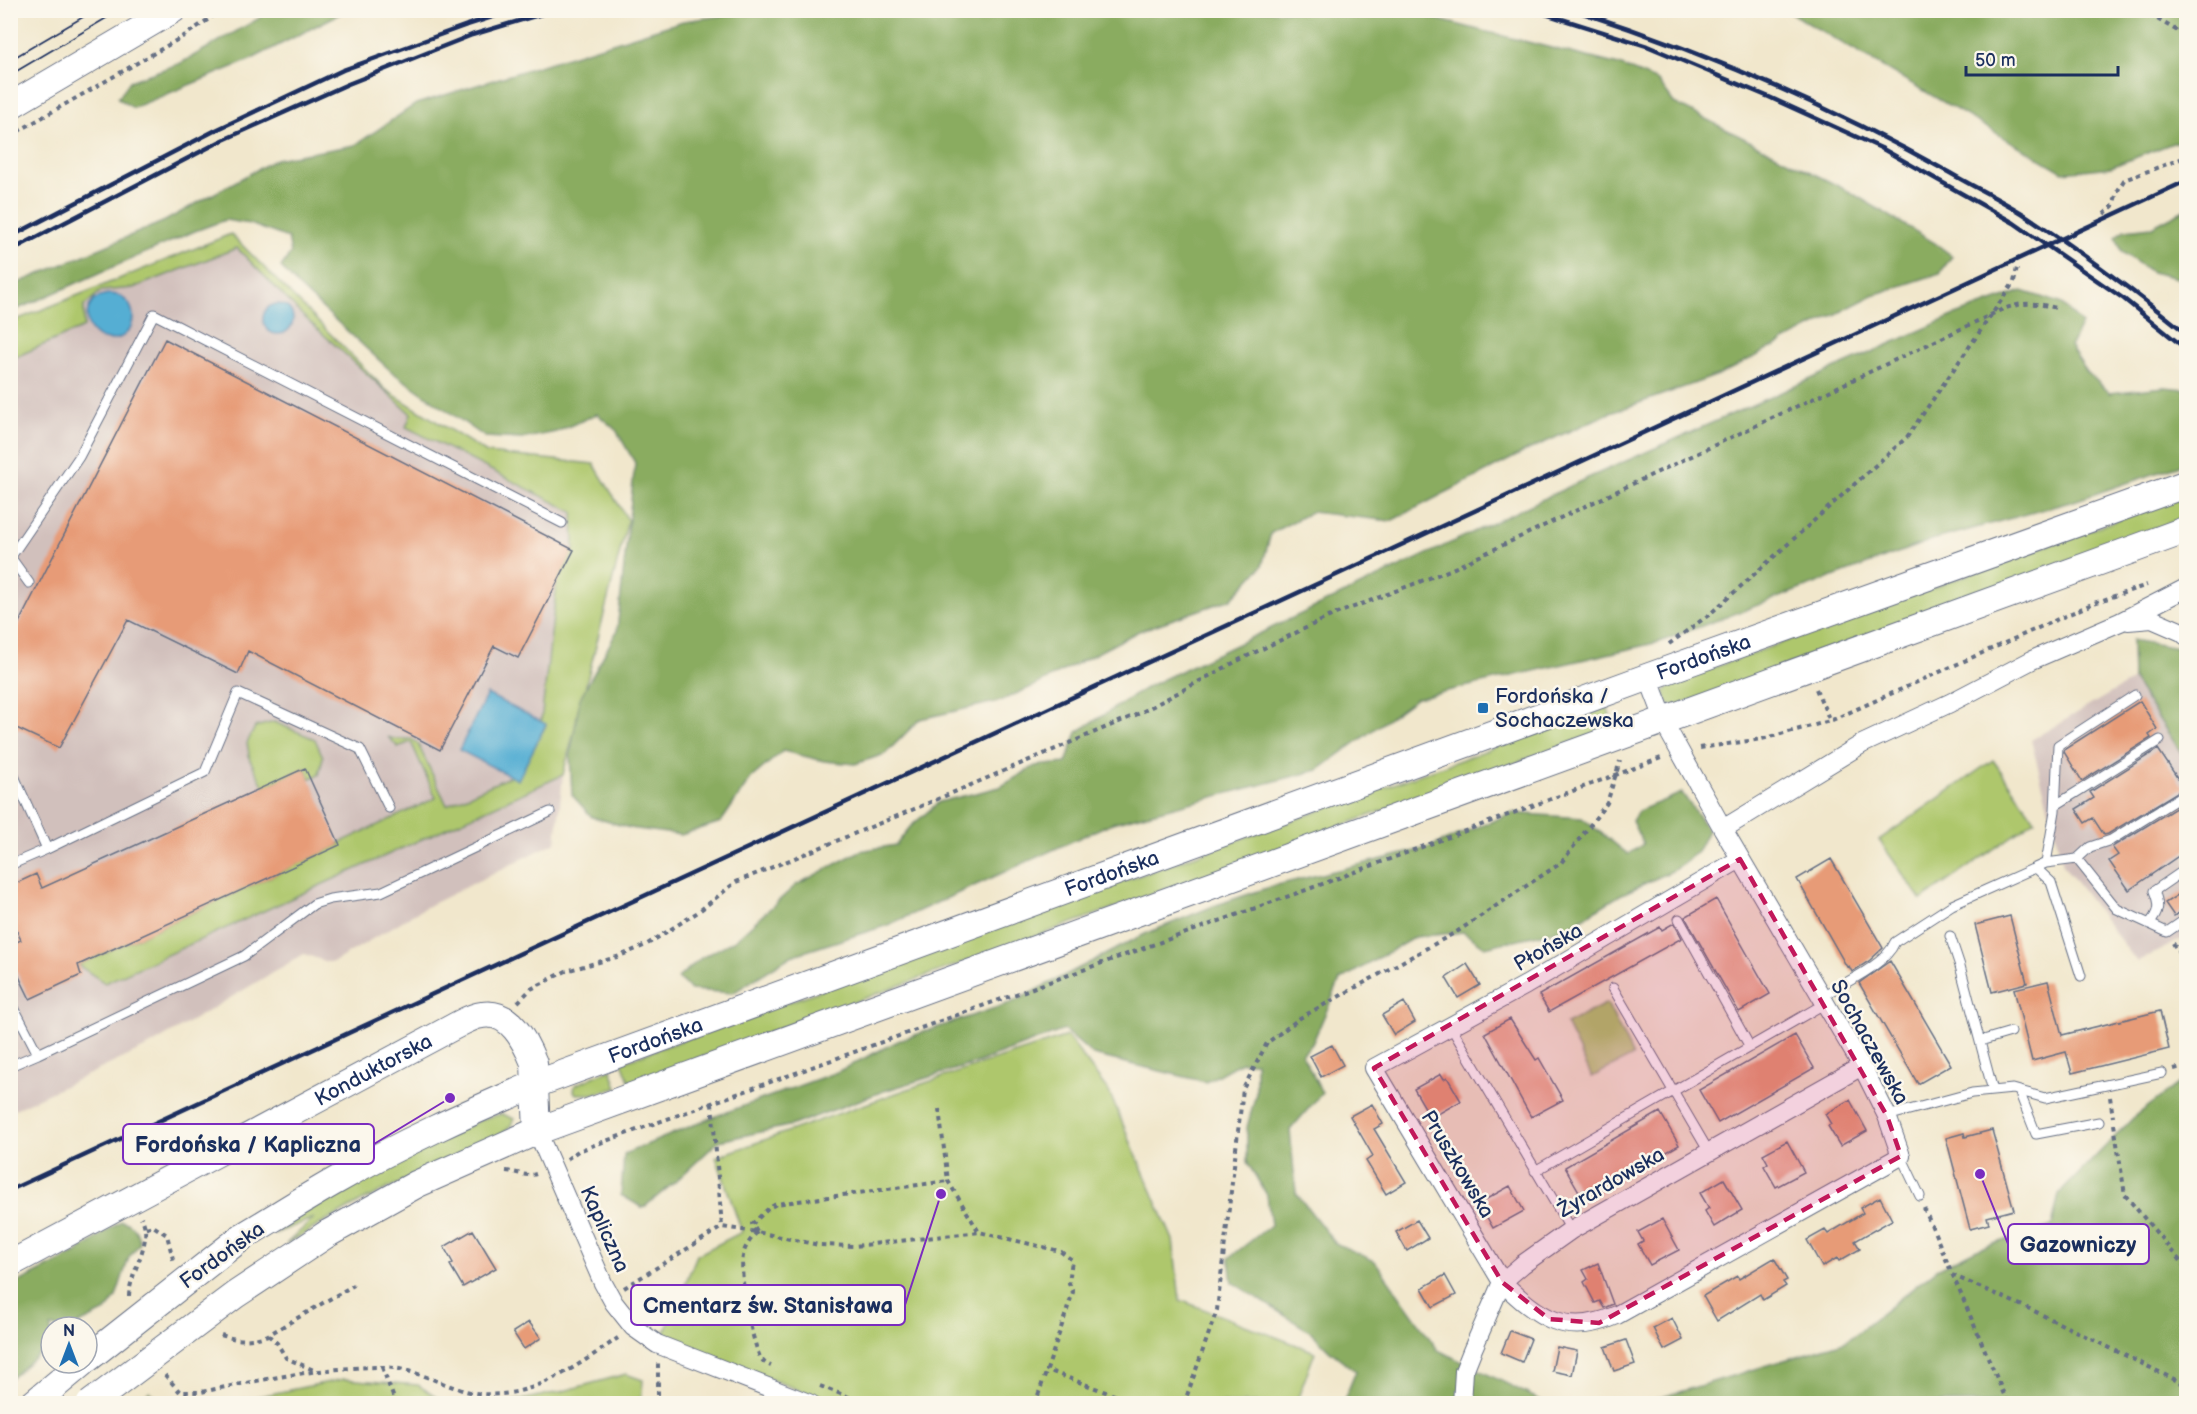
<svg xmlns="http://www.w3.org/2000/svg" width="2197" height="1414" font-family="'Balsamiq Sans',sans-serif">
<rect width="100%" height="100%" fill="#fbf7ec"/>
<filter id="ink" filterUnits="userSpaceOnUse"><feTurbulence type="fractalNoise" baseFrequency=".0167" numOctaves="2"/><feDisplacementMap in="SourceGraphic" scale="12" xChannelSelector="R" yChannelSelector="G"/><feConvolveMatrix kernelMatrix="1 2 1 2 8 2 1 2 1" color-interpolation-filters="sRGB"/></filter>
<filter id="wash" filterUnits="userSpaceOnUse"><feTurbulence type="fractalNoise" baseFrequency=".008" numOctaves="4" result="noise"/><feDisplacementMap in="SourceGraphic" scale="24" xChannelSelector="R" yChannelSelector="G"/><feGaussianBlur stdDeviation="1.35" result="paint"/><feColorMatrix in="noise" values="0 0 0 0 0 0 0 0 0 0 0 0 0 0 0 0 0 1.4 0 .05"/><feComposite in="paint" operator="in"/></filter>
<g filter="url(#wash)">
<rect width="100%" height="100%" fill="#f1e7cc"/>
<path fill="#d1c0bc" d="M231,234L386,390L487,453L594,464L628,520L563,775L556,842L424,908L334,962H327L304,954L149,1046L11,1111V322Z
M2133,680L2186,760V937L2137,962L2063,865L2031,740Z"/>
<path fill="#aec76c" stroke="#647b65" stroke-width="1.5" d="M231,234L386,390L487,453L594,464L628,520L563,775L105,983L78,965L340,845L339,843L436,798L411,742L398,747L388,737L394,739H412L418,744L447,805L511,776L518,779L546,725L541,722L557,582L574,550L573,512L406,427L411,414L302,315L237,248L133,288L101,291L84,306V327L11,359V322Z
M2186,495V517L1677,706L1668,704L1664,692L1670,686L1680,680Z
M1607,707L1614,727L630,1083L622,1062Z
M274,722L315,739L323,757L319,775L310,778L305,768L264,787L250,760L247,743L255,727Z
M1993,760L2035,820L1921,900L1879,840Z
M1607,1003L1633,1056L1592,1077L1566,1024Z
M1067,1036L1109,1092L1173,1240L1180,1300L1315,1352L1296,1403L835,1404L671,1341L665,1332L697,1255L742,1232L716,1157L922,1084Z
M611,1069L617,1088L592,1094H576L574,1091L575,1085Z
M502,1114L514,1119L510,1127L501,1134L360,1202L286,1244L314,1218L274,1234L308,1210L381,1168L485,1118Z
M626,1374L643,1380L641,1403H506L560,1392Z
M344,1379L418,1385L445,1403H452H226Z
M149,1392L157,1397L189,1403H135Z"/>
<path fill="#8aac60" stroke="#526e5f" stroke-width="1.5" d="M269,10L345,11L250,60L133,108L118,98L130,81L181,63L258,19Z
M768,10L1404,11L1619,65L1658,81L1674,103L1850,192L1935,243L1952,256L1940,273L1873,295L1721,374L1605,415L1526,451L1391,521L1311,512L1271,533L1262,566L1231,599L1139,631L1036,685L1000,701L920,719L885,754L855,764L824,761L783,751L751,778L721,822L681,835L630,828L592,817L572,795L570,756L580,698L617,631L635,463L616,430L597,414L556,432L521,439L485,437L392,372L297,285L281,267L291,253L288,238L250,224L225,220L195,231L11,312V286L165,221L276,159L355,145L416,104L683,21Z
M1787,11H2186V138L2111,167L2063,172Z
M2186,209V283L2177,278L2151,272L2122,252L2116,237L2125,230L2152,227Z
M2022,291L2060,303L2082,324L2070,347L2087,372L2110,393L2164,387L2186,389V463L2074,501L1932,540L1659,642L1417,698L1318,770L1112,823L888,925L791,956L733,993L691,990L678,978L701,958L735,940L796,885L860,851L896,845L910,827L939,802L1000,787L1035,766L1066,763L1077,732L1147,687L1581,481L1953,316Z
M2132,640L2178,648L2186,652V760L2133,680Z
M1682,793L1708,830L1697,852L1676,869L1620,895L1567,928L1485,947L1463,932L1415,937L1340,980L1312,1044L1302,1054L1322,1093L1290,1130L1296,1193L1335,1243L1375,1261L1438,1350L1546,1403H1343L1356,1371L1330,1351L1311,1332L1232,1282L1229,1258L1271,1225L1267,1195L1247,1162V1127L1256,1093V1062H1241L1206,1082L1093,1055L1064,1030L976,1063L884,1091L793,1125L719,1141L675,1182L643,1208L621,1195L624,1154L713,1117L837,1072L900,1040L1013,1002L1145,934L1216,905L1273,886L1427,848L1512,813L1582,818L1628,854L1643,844L1632,821L1638,811Z
M2186,1078V1403H1643L1847,1341L1937,1269L1977,1249L2052,1226L2059,1194L2133,1118Z
M121,1221C134,1224 137,1231 140,1243L129,1257L116,1297L106,1311L73,1327H51V1343L11,1378V1286L76,1253Z"/>
<path fill="#55aed3" stroke="#386e98" stroke-width="1.5" d="M87 317a23 23 0 1 1 46 0a23 23 0 1 1-46 0Z
M263 319a15 15 0 1 1 30 0a15 15 0 1 1-30 0Z
M487,694L546,724L518,780L459,750Z"/>
<g id="blocks">
<path fill="#e79b77" d="M165,339L574,550L518,658L494,646L440,750L248,651L238,674L128,620L59,748L10,725V640Z
M2140,701L2157,729L2149,735L2151,738L2082,781L2064,752L2065,749Z
M2158,749L2184,788L2108,834L2104,835L2093,818L2085,823L2076,809L2094,798L2090,792Z
M305,768L340,845L78,965L81,975L30,999L10,958V945L21,940L10,917V886L36,874L42,888Z
M2187,801V850L2129,890L2109,861L2118,855L2112,847Z
M1831,859L1883,948L1869,961L1852,972L1849,966L1847,967L1797,879Z
M2187,889V908L2174,916L2165,903Z
M1716,899L1770,994L1739,1012L1685,917Z
M2010,916L2027,983L1992,992L1975,925Z
M1674,923L1682,938L1549,1012L1539,995L1660,927L1662,930Z
M1890,961L1951,1065L1918,1084L1859,983Z
M1467,964L1480,985L1458,998L1446,978Z
M2048,981L2062,1035L2160,1011L2169,1049L2072,1073L2066,1052L2032,1061L2014,989Z
M1404,1002L1415,1022L1394,1035L1382,1015Z
M1510,1019L1536,1060L1539,1058L1563,1100L1531,1117L1485,1033Z
M1795,1035L1814,1068L1718,1123L1699,1090Z
M1332,1045L1343,1065L1321,1077L1310,1056Z
M1441,1074L1444,1079L1447,1077L1461,1101L1431,1118L1414,1089Z
M1850,1100L1867,1131L1840,1146L1828,1126L1831,1124L1825,1114Z
M1372,1104L1383,1124L1374,1129L1406,1182L1386,1194L1366,1161L1373,1156L1350,1116Z
M1660,1112L1679,1145L1584,1200L1565,1167Z
M1992,1130L2014,1210L1987,1217L1989,1224L1970,1229L1946,1138L1964,1133L1965,1137Z
M1787,1141L1804,1172L1776,1187L1764,1166L1768,1163L1763,1154Z
M1724,1179L1742,1210L1714,1227L1705,1211L1709,1208L1700,1193Z
M1510,1186L1524,1211L1493,1228L1479,1203Z
M1880,1197L1892,1220L1855,1241L1860,1249L1839,1261L1837,1258L1822,1267L1807,1240L1825,1230L1828,1234L1863,1213L1860,1208Z
M1662,1219L1679,1250L1650,1265L1638,1244L1643,1241L1638,1232Z
M1417,1220L1428,1238L1407,1251L1396,1232Z
M473,1230L496,1268L463,1287L450,1265L453,1263L444,1247Z
M1774,1258L1787,1280L1783,1282L1786,1286L1763,1300L1760,1294L1717,1321L1703,1296L1737,1276L1739,1279Z
M1598,1263L1613,1304L1604,1308L1600,1301L1595,1303L1584,1282L1588,1279L1583,1270Z
M1445,1275L1456,1295L1433,1307L1422,1288Z
M1672,1318L1683,1340L1664,1350L1653,1328Z
M529,1322L541,1338L524,1349L513,1332Z
M1510,1331L1531,1339L1522,1362L1501,1353Z
M1626,1340L1635,1364L1614,1371L1605,1347Z
M1557,1347L1577,1351L1572,1375L1552,1371Z"/>
</g>
</g>
<g filter="url(#ink)">
<use href="#blocks" fill-opacity="0" stroke="#666f84" stroke-width="1.5"/>
<g fill="none" stroke-linecap="round" stroke-linejoin="round">
<g stroke="#666f84" stroke-width="11">
<path id="lane" d="M10,558L79,457L154,314L562,523
M11,558L29,583
M10,767L47,849L10,865
M2056,805L2160,740
M47,849L205,772L238,693L360,749L389,808
M2077,859L2117,909L2167,932L2186,919
M2046,863L2077,859L2090,847L2111,840L2185,794
M2036,868L2051,882L2081,976
M1679,919L1750,1047
M2149,924C2159,913 2160,905 2154,891L2186,869
M1950,936L1960,966L1993,1091
M1613,988L1709,1152
M1820,997C1842,984 1885,966 1895,942L1952,905L2046,863L2055,811L2058,745L2135,695
M10,1000L38,1054L244,956L314,904L330,899L381,892L550,812
M1451,1027L1571,1230
M1980,1041L2011,1032
M10,1066L38,1054
M2019,1091L2036,1134L2099,1122
M1887,1116L1972,1093L2013,1089L2045,1098L2162,1073
M1901,1156L1920,1196
M1535,1171L1824,1004"/>
</g>
<g stroke="#666f84" stroke-width="20">
<path id="street" d="M2128,621L2152,619L2182,632L2186,636
M1648,677L1669,732L1723,829L1862,1066L1887,1116L1901,1156L1617,1315C1566,1338 1538,1317 1502,1282L1374,1068L1526,985L1740,859
M1723,829L1862,744L1950,703L2032,660L2120,622L2186,588
M537,1131L603,1283L614,1303L633,1327L657,1344L811,1404
M1462,1404L1464,1371L1472,1351L1502,1282L1523,1264L1571,1230L1862,1066"/>
</g>
<g stroke="#666f84" stroke-width="28">
<g id="secondary">
<path d="M10,106L173,10"/>
<path id="s1" d="M10,1264L455,1026C463,1022 472,1016 482,1015C510,1010 525,1041 534,1063L537,1131"/>
</g>
</g>
<g stroke="#666f84" stroke-width="29">
<g id="primary">
<path d="M327,1234L417,1184L537,1131L2186,530"/>
<path id="s2" d="M242,1237C274,1218 305,1198 337,1180C401,1143 468,1113 536,1084L1648,677L2186,484"/>
<path d="M33,1404L82,1363"/>
</g>
</g>
<path stroke="#666f84" stroke-width="4" stroke-dasharray="4.5 4.5" stroke-linecap="butt" d="M2142,10L2186,36
M10,136L184,36L222,10
M2104,214L2113,206L2117,192L2124,180L2186,157
M1669,644L1710,614L1907,437L2014,282L2017,268
M1816,689L1830,721
M1700,748L1762,739L1830,721L2094,603L2147,585
M2173,943L2183,960L2186,961
M518,1002L531,989L566,971L617,957L646,945L698,912L736,882L912,810L1140,713L1237,661L1333,615L1450,570L2003,309C2024,302 2034,302 2056,308
M2174,1069L2186,1066
M2110,1097L2113,1117
M712,1103L722,1227
M939,1109L948,1181L979,1232L1060,1251L1072,1260L1069,1283L1073,1292L1047,1370L1138,1404
M2114,1124L2125,1195L2186,1268
M567,1159L578,1151L1317,886L1664,757
M506,1171C517,1172 526,1177 536,1174
M1924,1208L2008,1404
M146,1228L153,1226L167,1235L174,1263
M757,1232C751,1239 744,1247 743,1256C739,1278 751,1337 760,1357C763,1362 766,1364 771,1366
M757,1232L752,1224L769,1208L776,1204L948,1181
M1952,1275L2032,1310L2186,1385
M624,1288L722,1227L757,1232L819,1245L854,1246L979,1232
M129,1296C130,1270 155,1241 141,1217
M221,1335C238,1341 252,1341 268,1335L354,1285
M268,1335L277,1343L286,1358L316,1371
M382,1367L396,1404
M165,1375L180,1392H201C260,1380 321,1367 382,1367C409,1368 430,1379 456,1388C517,1410 570,1371 618,1338
M820,1386L867,1404
M658,1404V1363
M1035,1404L1047,1370
M1184,1404L1217,1310L1243,1089L1267,1043L1300,1018L1458,931L1561,863L1607,803L1620,761"/>
<use href="#lane" stroke="#fff" stroke-width="9"/>
<use href="#street" stroke="#fff" stroke-width="18"/>
<use href="#secondary" stroke="#fff" stroke-width="26"/>
<use href="#primary" stroke="#fff" stroke-width="27"/>
<path stroke="#1b2f5e" stroke-width="1.5" d="M10,60L95,10
M10,75L120,10"/>
<path stroke="#1b2f5e" stroke-width="4.5" d="M1533,10L1647,46L1769,97L1881,148L2014,223L2124,299L2186,349
M1574,10C1704,52 1831,106 1950,173C1974,187 2001,200 2025,215C2081,252 2134,291 2186,333
M10,237L216,130L343,70L467,25L514,10
M10,251L221,141L348,84L472,35L555,10
M10,1190L2186,181"/>
<g stroke="#666f84" stroke-width="29" stroke-linecap="butt">
<path id="primary-bridge" d="M87,1359L242,1237
M90,1404L235,1295L327,1234"/>
</g>
<use href="#primary-bridge" stroke="#fff" stroke-width="27"/>
</g>
</g>
<path fill="#c2185b" fill-opacity="0.2" stroke="#c2185b" stroke-width="4.5" stroke-dasharray="12 8" stroke-linejoin="round" d="M1740,859L1887,1116L1901,1156L1599,1323L1549,1319L1502,1282L1374,1068Z"/>
<rect fill="#1f6fb2" stroke="#fbf7ec" stroke-width="2" x="1477" y="702" width="12" height="12" rx="3"/>
<g text-anchor="middle" stroke-width="5" stroke-linejoin="round" paint-order="stroke">
<g font-size="21" fill="#1b2f5e" stroke="#fbf7ec">
<text dy="7" stroke="none"><textPath href="#s2" startOffset="1575">Fordońska</textPath></text>
<text dy="7" stroke="none"><textPath href="#s2" startOffset="945">Fordońska</textPath></text>
<text transform="translate(1548 947) rotate(-30)" y="7">Płońska</text>
<text dy="7" stroke="none"><textPath href="#s2" startOffset="459">Fordońska</textPath></text>
<text transform="translate(1870 1042) rotate(61)" y="7">Sochaczewska</text>
<text dy="7" stroke="none"><textPath href="#s1" startOffset="412">Konduktorska</textPath></text>
<text transform="translate(1458 1164) rotate(59)" y="7">Pruszkowska</text>
<text transform="translate(1611 1182) rotate(-30)" y="7">Żyrardowska</text>
<text transform="translate(605 1229) rotate(66)" y="7">Kapliczna</text>
<text transform="translate(222 1255) rotate(-36)" y="7">Fordońska</text>
</g>
<g font-size="21" fill="#1b2f5e" stroke="#fbf7ec" text-anchor="start">
<text x="1495" y="703">Fordońska /<tspan x="1495" dy="24">Sochaczewska</tspan></text>
</g>
</g>
<path fill="none" stroke="#7b2cbf" stroke-width="2" d="M450 1098L374 1144M1980 1174L2008 1244M941 1194L905 1305"/>
<g fill="#7b2cbf" stroke="#fbf7ec" stroke-width="2">
<circle cx="450" cy="1098" r="6"/>
<circle cx="1980" cy="1174" r="6"/>
<circle cx="941" cy="1194" r="6"/>
</g>
<g fill="#fbf7ec" stroke="#7b2cbf" stroke-width="2">
<rect x="123" y="1124" width="251" height="40" rx="6"/>
<rect x="2008" y="1224" width="141" height="40" rx="6"/>
<rect x="631" y="1285" width="274" height="40" rx="6"/>
</g>
<g font-size="22" text-anchor="middle" font-weight="bold" fill="#1b2f5e">
<text x="248" y="1152">Fordońska / Kapliczna</text>
<text x="2078" y="1252">Gazowniczy</text>
<text x="768" y="1313">Cmentarz św. Stanisława</text>
</g>
<rect width="2197" height="1414" fill="none" stroke="#fbf7ec" stroke-width="36"/>
<g transform="translate(69 1345)"><circle r="28" fill="#fbf7ec" stroke="#a1a7b3" stroke-width="1.5"/>
<path d="M0-4.5L10 22L0 15L-10 22Z" fill="#1f6fb2"/>
<text y="-9" font-size="16" font-weight="bold" text-anchor="middle" fill="#1b2f5e">N</text>
</g>
<path d="M1966 66v9h152v-9" fill="none" stroke="#1b2f5e" stroke-width="3"/>
<text x="1975" y="66" font-size="18" fill="#1b2f5e" stroke="#fbf7ec" stroke-width="4.5" paint-order="stroke">50 m</text>
</svg>
